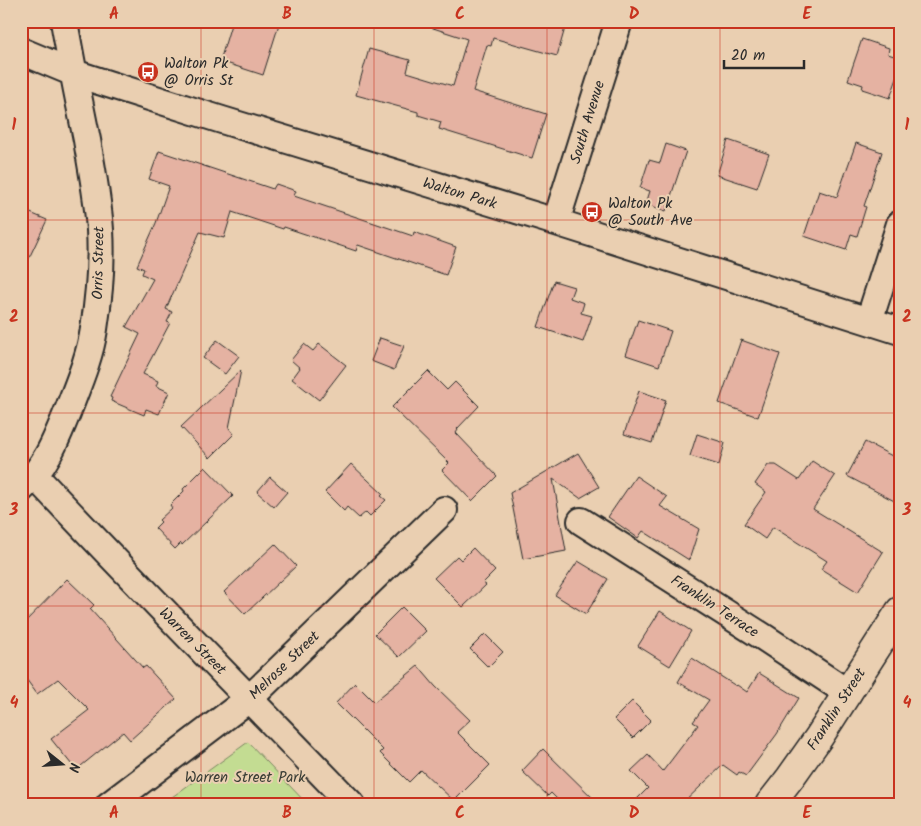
<svg xmlns="http://www.w3.org/2000/svg" width="921" height="826" font-family="Kalam,sans-serif">
<rect width="100%" height="100%" fill="#eacfb1"/>
<filter id="ink" filterUnits="userSpaceOnUse"><feTurbulence type="fractalNoise" baseFrequency=".02" numOctaves="2"/><feDisplacementMap in="SourceGraphic" scale="10" xChannelSelector="R" yChannelSelector="G"/><feConvolveMatrix kernelMatrix="1 2 1 2 8 2 1 2 1" color-interpolation-filters="sRGB"/></filter>
<g filter="url(#ink)">
<path fill="#c3dc92" stroke="#77845e" d="M248,742L308,805H161Z"/>
<path fill="#e5b2a2" stroke="#2b2b2b" d="M232,21H280L263,75L220,61Z
M428,21H567L557,56L493,38L491,46L487,45L473,91L546,114L532,158L439,129L441,122L418,115V112L356,95L369,49L410,60L407,72L453,86L467,39L427,26Z
M862,39L889,48L888,54L900,58V70L890,98L862,89L863,85L848,80Z
M728,140L769,154L757,188L717,175Z
M856,143L882,152L864,206L866,207L857,236L851,234L846,250L804,236L819,191L837,197Z
M666,144L686,151L666,211L646,204L650,191L640,188L649,160L660,163Z
M159,151L273,189L276,184L296,191L294,196L413,236L414,232L456,247L446,275L358,245L356,251L284,227L283,229L232,212L224,238L200,232L166,309L172,312L167,322L170,323L143,374L158,381L156,386L169,392L159,414L146,409L144,415L111,401L112,398L110,397L140,334L126,327L153,279L142,274L144,269L137,266L156,223L169,186L149,179Z
M21,209L47,220L21,275Z
M554,281L574,287L570,298L584,303L581,313L592,316L583,342L538,327Z
M638,320L671,331L659,366L626,355Z
M380,338L404,346L394,370L371,361Z
M217,340L239,356L225,374L203,358Z
M741,340L780,354L758,417L719,403Z
M304,344L313,351L319,344L346,365L319,400L292,379L300,368L291,360Z
M241,370L229,428L234,434L210,458L181,427Z
M428,371L447,390L455,382L479,406L457,429L458,430L456,433L497,476L472,501L442,470L449,463L392,407Z
M639,391L666,400L652,443L624,434Z
M697,434L725,443L719,465L690,456Z
M865,442L900,460V504L847,476Z
M578,453L599,487L580,498L553,479L566,551L523,559L510,493Z
M812,461L835,476L813,509L883,552L858,592L821,569L827,561L773,527L765,539L744,524L766,492L755,484L768,465H776L799,480Z
M351,464L383,494L381,496L386,500L370,516L366,512L359,518L347,507L344,511L325,492Z
M205,467L233,496L182,545L181,543L175,549L155,528L161,522L159,520L172,508L170,505L184,491L183,489Z
M636,476L667,497L660,506L699,529L689,560L643,531L638,538L608,517Z
M270,477L287,492L274,507L257,492Z
M275,544L296,566L245,614L224,592Z
M473,548L495,571L483,583L486,585L463,607L434,578L457,556L461,560Z
M578,561L608,579L586,614L555,595Z
M67,579L94,605L90,609L143,668L146,666L176,699L130,740L123,732L76,770L51,739L89,710L58,679L37,694L21,672V626Z
M402,607L426,631L399,657L375,634Z
M660,611L691,631L670,666L638,646Z
M485,634L503,652L488,667L470,649Z
M692,658L736,686L737,685L747,692L759,673L799,698L777,734L746,776L739,772L737,775L723,765L681,805H631L648,788L631,771L648,755L663,771L698,725L693,722L709,700L678,682Z
M418,666L435,686L470,720L457,732L490,765L454,801L421,770L409,782L380,753L383,750L336,703L355,683L374,702Z
M632,701L651,720L633,738L614,719Z
M543,749L600,805H563L551,793L548,796L522,771Z"/>
<g fill="none" stroke-linecap="round" stroke-linejoin="round">
<g stroke="#2b2b2b" stroke-width="30">
<path id="street" d="M21,51L74,73L108,84L222,120L556,222L900,331
M556,222L619,21
M869,321L900,224
M35,476C139,587 246,695 352,805
M21,489C46,467 57,438 69,408C79,382 90,356 94,329C99,297 102,263 100,230C98,200 92,170 87,140C79,101 71,61 64,21
M581,521L765,638L848,693
M109,805L250,698L444,510"/>
</g>
<g stroke="#2b2b2b" stroke-width="31">
<path id="primary" d="M769,805L790,778L819,737L900,611"/>
</g>
<use href="#street" stroke="#eacfb1" stroke-width="26"/>
<use href="#primary" stroke="#eacfb1" stroke-width="28"/>
</g>
</g>
<path fill="none" stroke="#c8321e" stroke-width="1" stroke-opacity="0.55" d="M201,21V805M374,21V805M547,21V805M720,21V805M21,220H900M21,413H900M21,606H900"/>
<defs>
<g id="bus-disc" transform="scale(1.125)"><circle r="9.5" fill="#c8321e" stroke="#eacfb1"/><path d="M-5-6H5V4H4V6H2V4H-2V6H-4V4H-5ZM-3.5-4V0h7V-4ZM-3.5 1.2v1.5H-2V1.2ZM2 1.2v1.5H3.5V1.2Z" fill="#fff"/></g>
</defs>
<g fill-rule="evenodd">
<use href="#bus-disc" x="148" y="72"/>
<use href="#bus-disc" x="592" y="212"/>
</g>
<g text-anchor="middle" stroke-width="4" stroke-linejoin="round" paint-order="stroke">
<g font-size="15" fill="#2b2b2b" stroke="#eacfb1" text-anchor="start">
<text x="164" y="68">Walton Pk<tspan x="164" dy="17">@ Orris St</tspan></text>
<text x="608" y="208">Walton Pk<tspan x="608" dy="17">@ South Ave</tspan></text>
</g>
<g font-size="15" fill="#2b2b2b" stroke="#eacfb1">
<text transform="translate(587 122) rotate(-73)" y="5">South Avenue</text>
<text transform="translate(460 193) rotate(17)" y="5">Walton Park</text>
<text transform="translate(98 263) rotate(-89)" y="5">Orris Street</text>
<text transform="translate(715 606) rotate(33)" y="5">Franklin Terrace</text>
<text transform="translate(193 641) rotate(45)" y="5">Warren Street</text>
<text transform="translate(284 665) rotate(-44)" y="5">Melrose Street</text>
<text transform="translate(836 709) rotate(-57)" y="5">Franklin Street</text>
</g>
<g font-size="15" fill="#3a3d35" stroke="#eacfb1">
<text x="245" y="782">Warren Street Park</text>
</g>
</g>
<rect width="921" height="826" fill="none" stroke="#eacfb1" stroke-width="55"/>
<g transform="translate(62 764) rotate(107)" stroke="#eacfb1" stroke-width="4" paint-order="stroke">
<path d="M0-4L9 19L0 12L-9 19Z" fill="#2b2b2b"/>
<text y="-8" font-size="14" font-weight="bold" text-anchor="middle" fill="#2b2b2b">N</text>
</g>
<path d="M724 60v8h80v-8" fill="none" stroke="#2b2b2b" stroke-width="2.5"/>
<text x="731" y="60" font-size="15" fill="#2b2b2b" stroke="#eacfb1" stroke-width="4" paint-order="stroke">20 m</text>
<rect x="28" y="28" width="866" height="770" fill="none" stroke="#c8321e" stroke-width="2"/>
<g font-size="16" text-anchor="middle" font-weight="bold" fill="#c8321e">
<text x="114" y="19">A</text>
<text x="287" y="19">B</text>
<text x="460" y="19">C</text>
<text x="634" y="19">D</text>
<text x="807" y="19">E</text>
<text x="14" y="130">1</text>
<text x="907" y="130">1</text>
<text x="14" y="322">2</text>
<text x="907" y="322">2</text>
<text x="14" y="515">3</text>
<text x="907" y="515">3</text>
<text x="14" y="708">4</text>
<text x="907" y="708">4</text>
<text x="114" y="818">A</text>
<text x="287" y="818">B</text>
<text x="460" y="818">C</text>
<text x="634" y="818">D</text>
<text x="807" y="818">E</text>
</g>
</svg>
